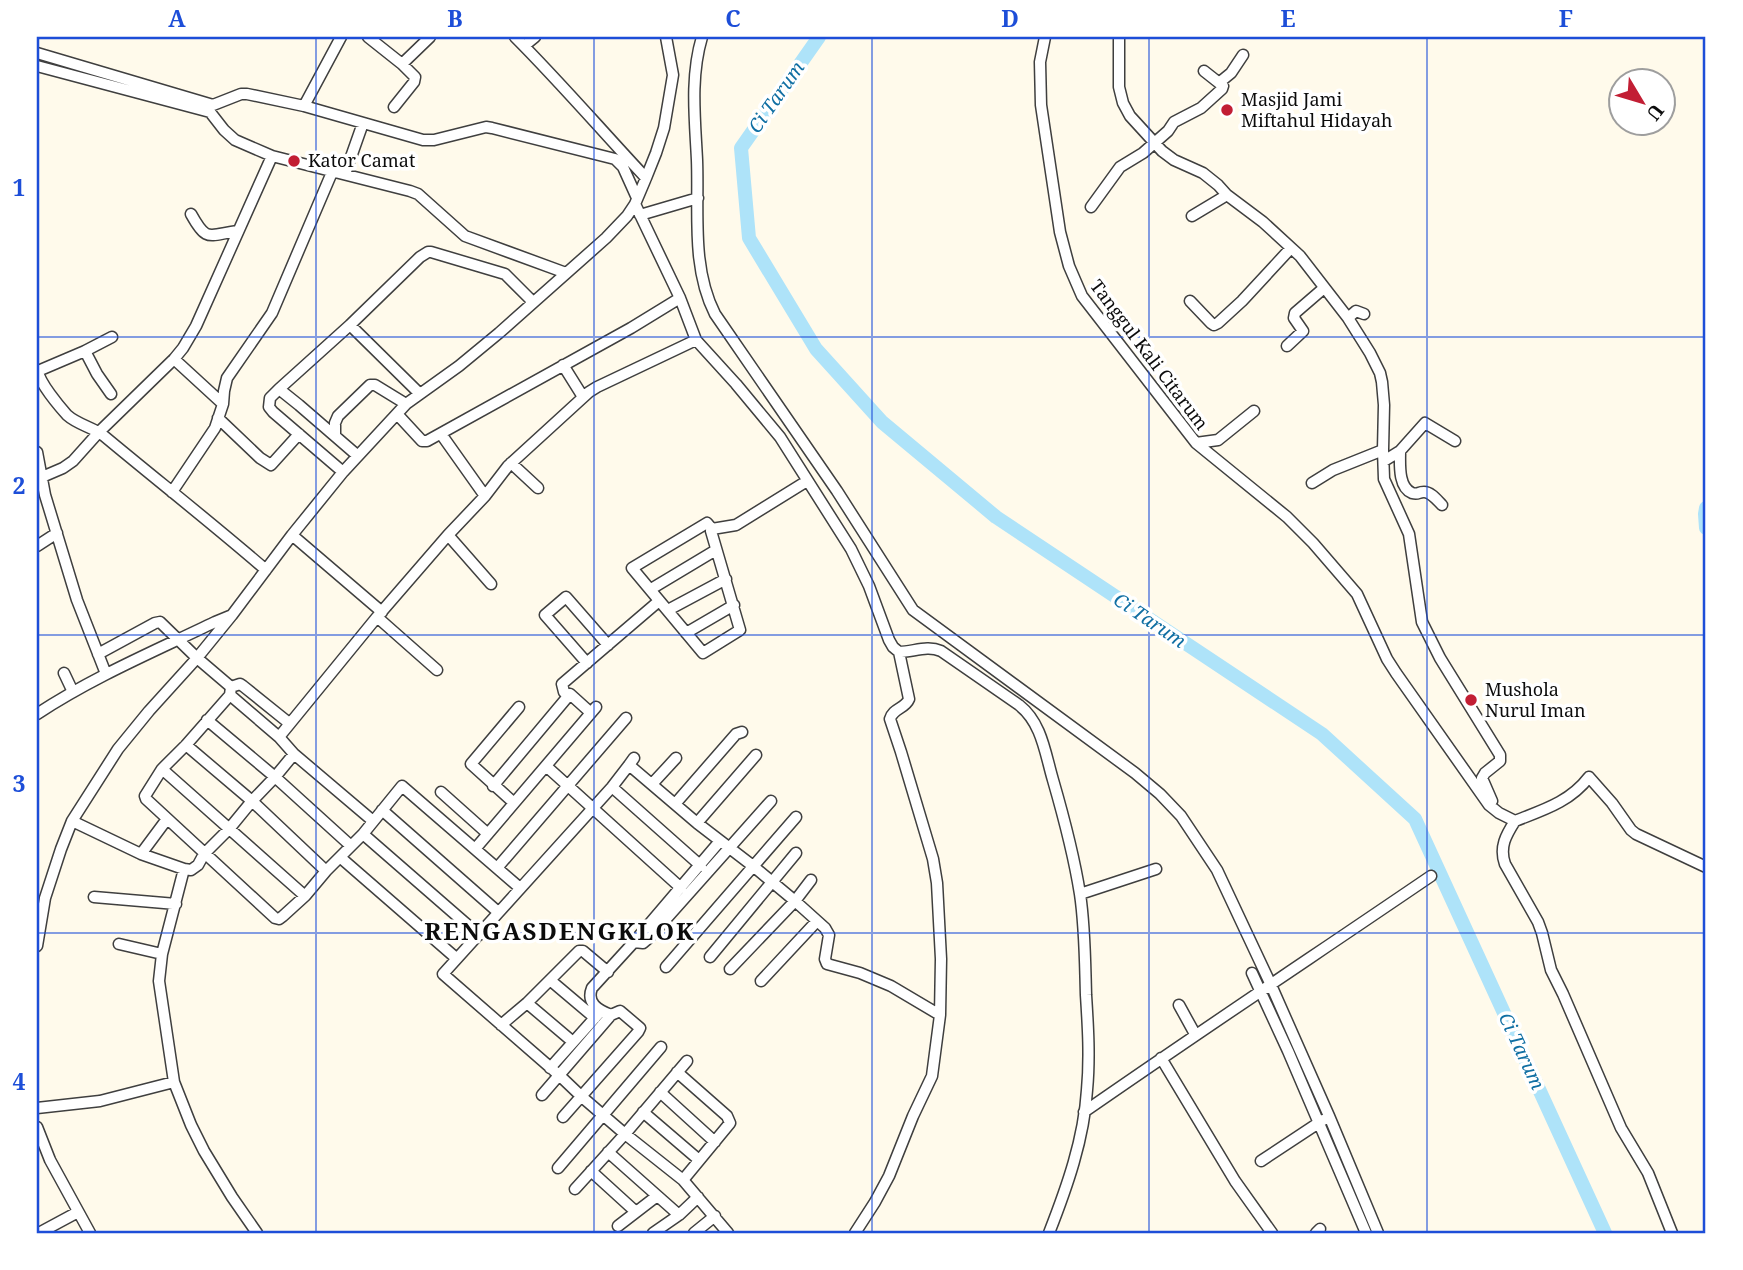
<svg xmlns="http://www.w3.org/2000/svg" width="1743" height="1270" font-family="'Noto Serif',serif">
<rect width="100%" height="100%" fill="#fffaeb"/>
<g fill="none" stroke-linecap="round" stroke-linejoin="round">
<path stroke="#aee3f9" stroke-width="14" d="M819,37L741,148L749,238L816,349L882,422L996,517L1322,734L1415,819L1605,1233
M1706,508L1705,514L1706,528"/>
<g stroke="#3f3f3f" stroke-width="13">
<path id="minor" d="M368,37L402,64L415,77L414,82L394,107
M515,37C560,82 602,131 646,178
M702,37C690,77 695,119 697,160C699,211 691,267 715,314L837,491L913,610L1135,773L1160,794L1181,816L1217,870L1271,985L1329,1116L1378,1233
M1045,37L1040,62L1041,105L1060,232L1069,266L1082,296L1196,443L1287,517L1313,543L1357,594L1387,659L1396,673L1489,805L1499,813L1515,821C1543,810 1570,802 1589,777L1612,803L1631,830L1636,834L1706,867
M1119,37V87L1123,103L1130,116L1162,151L1174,160L1203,173L1218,185L1227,195L1263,222L1300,256L1348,318L1370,353L1380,373L1382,382L1384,405L1383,450L1384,479L1409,534L1422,622L1440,658L1500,755V761L1485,773L1482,778L1492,801
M524,46L535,37
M37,53L213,105L241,94H247L304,106L423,140H434L486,127L492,128L615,159L623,167L637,198
M402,64L430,37
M37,66L210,112L224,130L235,140L272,156L410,191L418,194L465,236L566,273
M1220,82L1231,73L1243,55
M304,106L341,37
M345,174L363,123
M635,204L680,298L696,340L736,384L780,437L851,549L869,586L889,640L893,647L899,652C913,652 927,645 941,651L1019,705C1042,723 1045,753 1053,780C1064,818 1074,856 1080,894C1085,927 1085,961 1086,995C1088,1026 1090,1058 1087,1090C1084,1139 1067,1187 1049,1233
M1091,207L1120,167L1143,153L1168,131L1174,122L1201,108L1222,89L1223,86L1204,71
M191,214C207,243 208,235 238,231
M640,215L698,198
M1192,216L1227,195
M1190,301L1211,323L1214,325L1218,323L1242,301L1291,248
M1348,318L1356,311L1364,314
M350,325L420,394
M1287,346L1303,331L1294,318L1295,313L1324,288
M85,351L97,374L111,394
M174,359L223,404
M563,365L583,397
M38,371L85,351L112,337
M37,372L38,371C39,382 59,406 67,415C78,425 93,427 104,436C158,481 213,524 266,570
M279,389L299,405L358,456
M397,414L422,441H427L631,328L680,298
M218,418L260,458L271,465L299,434
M441,434L485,496
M335,436V423L338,416L370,385H375L406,404
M1196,443L1218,440L1254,411
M1400,451C1400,464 1398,487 1412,493C1419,495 1417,492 1424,492C1431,492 1437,500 1442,505
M37,452L45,495L77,600L106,674
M1384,461L1400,451L1425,423L1455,441
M511,463L538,488
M343,472L273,412L269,407L270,398L279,389L350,325L420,257L428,252H431L505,274L533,302
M42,477L63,468L73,461L99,432L174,359L183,348L196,326L272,156
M1312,483L1333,470L1383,450
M172,492L215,428L223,404L224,391L227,378L272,313L333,170
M712,529L707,523L632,568L703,653L740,630L711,531L712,529L736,525L807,481
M292,535L382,612
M448,535L491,584
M37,546L57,533
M651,589L716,550
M668,610L726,579
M377,617L437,670
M686,633L734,605
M98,654L155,623L160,622L197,658L231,687L230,695L279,737L294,754L373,821
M587,663L545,615L566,597L608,645
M64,673L73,692
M231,687L240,684L243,686L289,723
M230,695L186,745L162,769L145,796L146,799L275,918L279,919L283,916L305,896L326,871L363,834L402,786L520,888
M568,696L564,692L562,684L659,601
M37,714C93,677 155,651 215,622L232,615L292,535L343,472L406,404L459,366L499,333L606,238L627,216L635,204L646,178L656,153L664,128L673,75L666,37
M207,720L275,777L351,846
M279,737L377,617L448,535L485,496L508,466L589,392L597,387L696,340
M186,745L252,801L326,871
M634,758L629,765L612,787L443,974L559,1075L582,1097L625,1134L683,1180L728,1233
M629,765L697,823L753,866L795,901L825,928L829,935L825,959L827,964L860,973L891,986L940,1015
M546,766L681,888
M162,769L305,896
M652,784L676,758
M493,786L570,694L591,713
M612,787L701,866
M441,792L488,834
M514,803L471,764L519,707
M675,804L736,734L742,732
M382,810L498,912
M72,821L141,854L184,869L191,870L198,865L204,854L229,829L252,801L275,777L294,754
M1515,821C1506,835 1499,847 1505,864L1538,922L1542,933L1551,970L1563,994L1621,1128L1648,1173L1672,1233
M697,823L756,755
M363,834L479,935
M475,849L596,707
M141,854L167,819
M341,858L456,958
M497,868L626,718
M184,869L162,954L159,981L174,1082L191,1125L204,1151L232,1197L257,1233
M1080,894L1156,869
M94,897L176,904
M634,942L643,943L650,937L771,801
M119,944L162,954
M37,946L45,898L61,849L72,821L118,749L149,711L197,658L232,615
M710,957L796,853
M666,967L796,817
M730,969L795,901L811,880
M1252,973L1288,1051L1366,1233
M550,980L595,1018
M761,981L817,921
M527,1003L573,1042
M1179,1005L1195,1034
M501,1025L527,1003L579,951H583L608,972
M1161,1058L1235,1181L1272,1233
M550,1068L601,1011
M677,1072L727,1116L730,1123L683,1180
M660,1092L715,1142
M542,1095L611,1015
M37,1108L100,1101L174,1082
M643,1112L699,1160
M1084,1112C1199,1032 1315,955 1431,876
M563,1117L638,1032L640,1028L620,1011L611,1015C598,1010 586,1003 592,988L634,942L720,841
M37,1127L50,1160L90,1233
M608,1152L679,1215
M1261,1161L1323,1120
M558,1168L661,1047
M591,1171L636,1212
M575,1189L625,1134L687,1061
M618,1226L657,1196
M39,1233L78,1212
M653,1233L679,1215L698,1197
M694,1233L715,1216
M855,1233L875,1202L889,1176L913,1116L932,1076L940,1015L941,959L937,883L933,859L901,752L890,719C893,708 905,709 909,699L899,652
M1316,1233L1320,1229"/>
</g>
<use href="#minor" stroke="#fff" stroke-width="10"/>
</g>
<path fill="none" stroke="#1d4ed8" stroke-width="2" stroke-opacity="0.55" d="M316,37V1233M594,37V1233M872,37V1233M1149,37V1233M1427,37V1233M37,337H1706M37,635H1706M37,933H1706"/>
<g fill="#c21e34" stroke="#fff" stroke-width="2.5">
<circle cx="1227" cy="110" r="7"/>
<circle cx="294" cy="161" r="7"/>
<circle cx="1471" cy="700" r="7"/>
</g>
<g text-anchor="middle" stroke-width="7" stroke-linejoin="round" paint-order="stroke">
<g font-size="18" fill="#0c0c0c" stroke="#fff" text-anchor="start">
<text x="1241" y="106">Masjid Jami<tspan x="1241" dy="21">Miftahul Hidayah</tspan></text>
<text x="308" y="167">Kator Camat</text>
<text x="1485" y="696">Mushola<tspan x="1485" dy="21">Nurul Iman</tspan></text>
</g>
<g font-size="18" fill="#0c0c0c" stroke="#fff">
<text transform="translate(1149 355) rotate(53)" y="6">Tanggul Kali Citarum</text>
</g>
<g font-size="19" font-style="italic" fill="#106fa3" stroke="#fff">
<text transform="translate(776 97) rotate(-55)" y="7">Ci Tarum</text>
<text transform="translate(1150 620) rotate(34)" y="7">Ci Tarum</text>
<text transform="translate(1522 1051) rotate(65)" y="7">Ci Tarum</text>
</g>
<g font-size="24" font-weight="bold" letter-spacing="2" fill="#0c0c0c" stroke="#fff">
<text x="560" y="940">RENGASDENGKLOK</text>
</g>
</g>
<rect width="1743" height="1270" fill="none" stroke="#ffffff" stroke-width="77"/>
<g transform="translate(1642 102) rotate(128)"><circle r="33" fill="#ffffff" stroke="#9e9e9e" stroke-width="2"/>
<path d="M0-5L12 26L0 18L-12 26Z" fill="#c21e34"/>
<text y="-10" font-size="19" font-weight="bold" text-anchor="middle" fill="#0c0c0c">U</text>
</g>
<rect x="38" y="38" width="1666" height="1194" fill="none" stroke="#1d4ed8" stroke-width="2.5"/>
<g font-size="23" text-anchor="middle" font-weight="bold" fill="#1d4ed8">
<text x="177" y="27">A</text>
<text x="455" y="27">B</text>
<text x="733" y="27">C</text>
<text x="1010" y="27">D</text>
<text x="1288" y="27">E</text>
<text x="1566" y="27">F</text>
<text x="19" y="196">1</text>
<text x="19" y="494">2</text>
<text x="19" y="792">3</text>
<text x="19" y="1090">4</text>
</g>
</svg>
